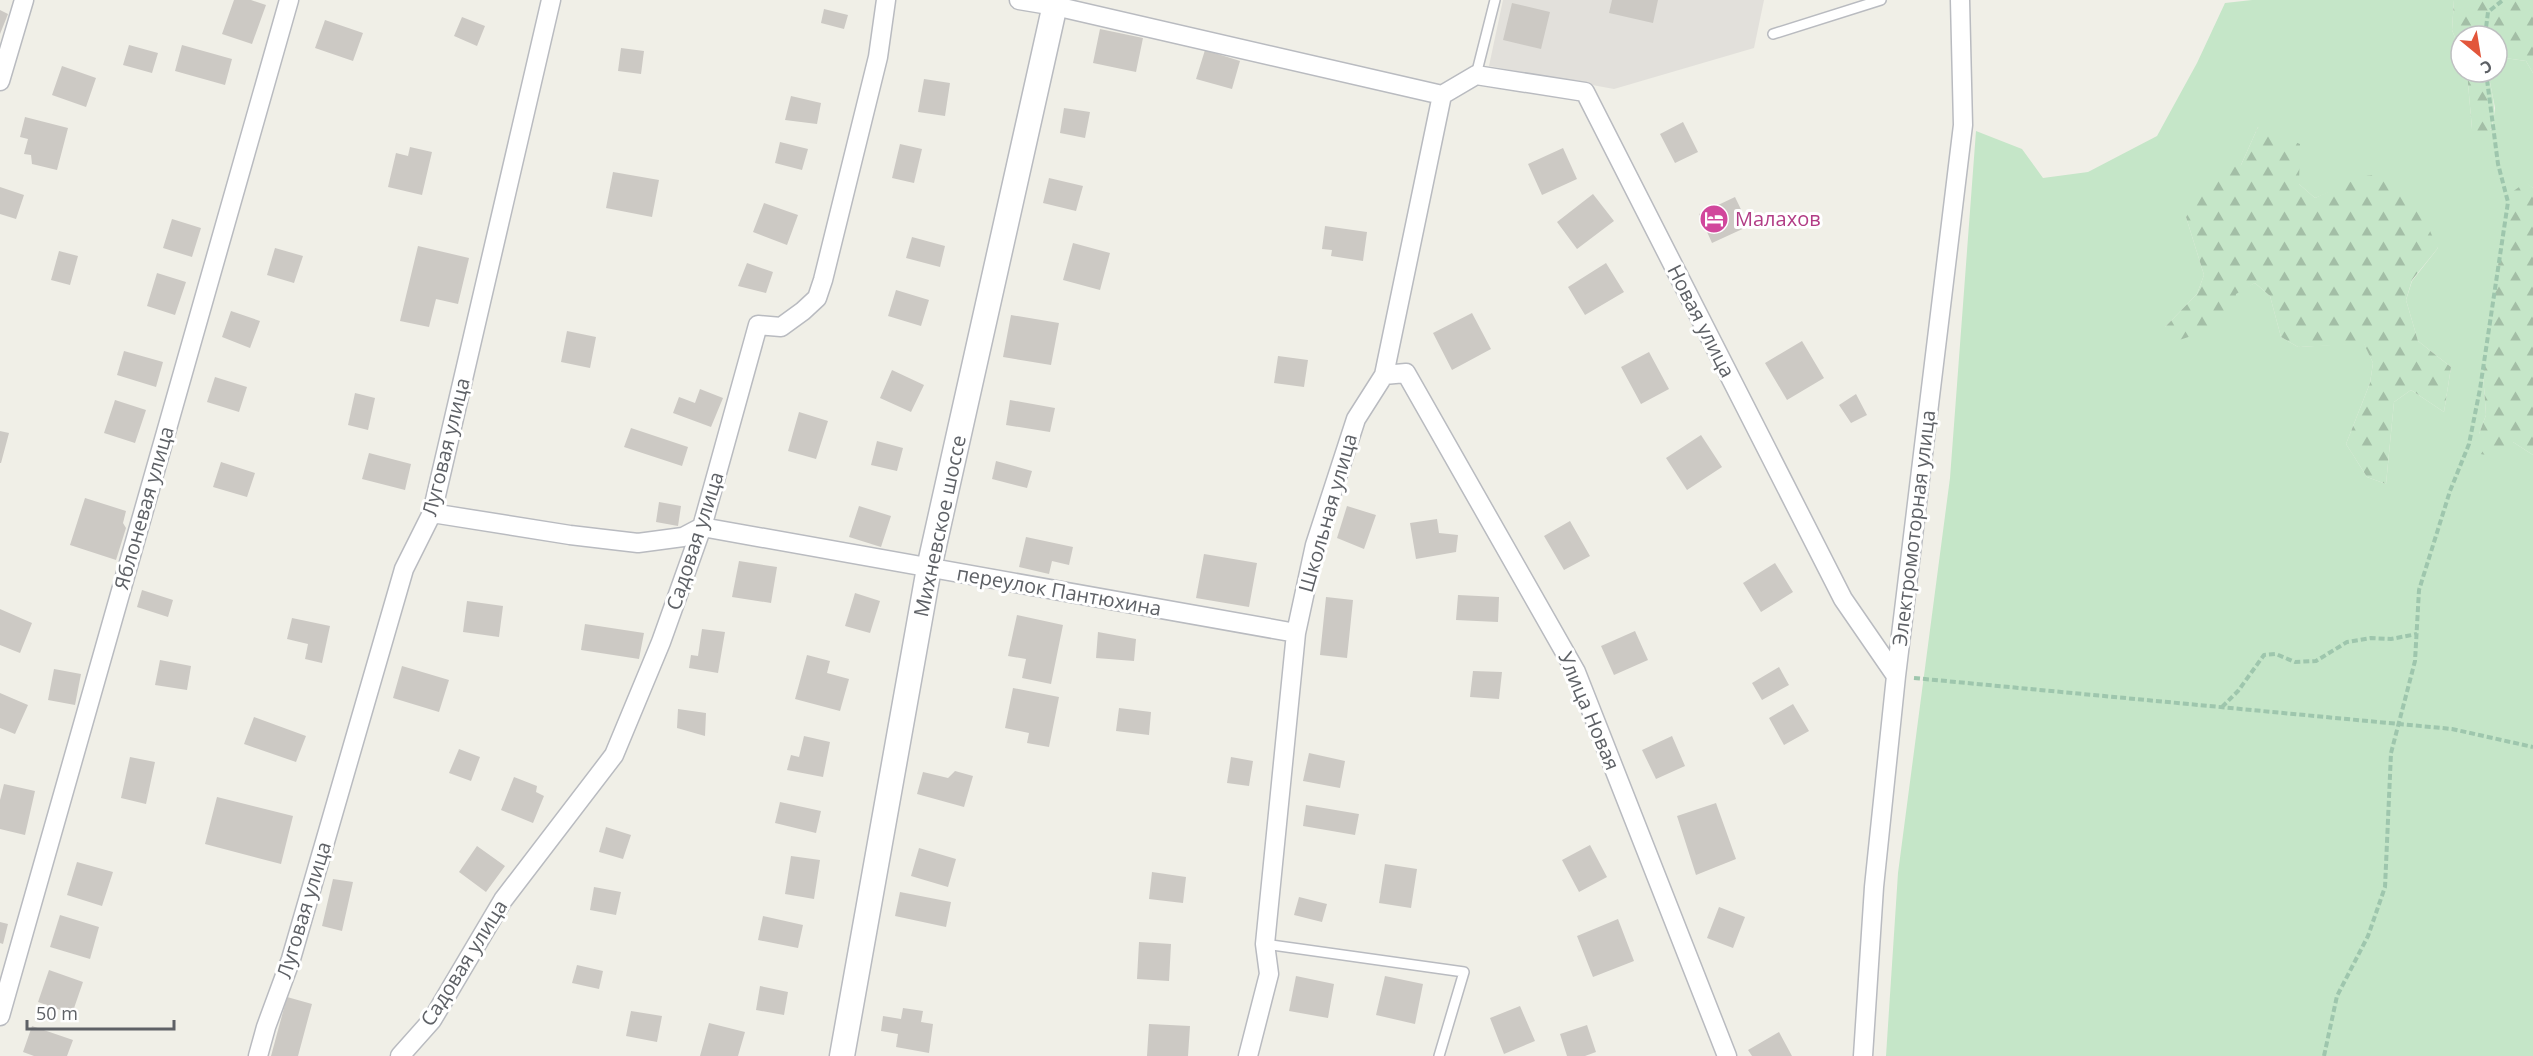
<svg xmlns="http://www.w3.org/2000/svg" width="2533" height="1056" font-family="'Open Sans',sans-serif">
<defs>
<pattern id="forest-firs" width="22" height="20" patternUnits="userSpaceOnUse" patternTransform="scale(1.5)"><rect width="22" height="20" fill="#c5e6c8"/><path d="M5 1l3.5 6h-7zM16 11l3.5 6h-7z" fill="#a3bea6"/></pattern>
</defs>
<rect width="100%" height="100%" fill="#f0efe7"/>
<path fill="#e2e0db" d="M1503,0H1764L1754,48L1614,89L1489,66Z"/>
<path fill="#c5e6c8" fill-rule="evenodd" d="M2252,0H2454L2452,30L2461,53V72H2467L2472,129L2492,130L2495,108L2488,72H2497V61L2505,58L2526,61L2533,73V188L2526,183L2483,373L2486,415L2479,434L2513,442L2533,455V1056H1886L1898,873L1950,478L1976,131L2022,149L2043,178L2088,172L2157,136L2197,63L2225,3ZM2258,127L2299,184L2315,198L2371,175L2438,248L2412,281L2406,300L2418,341L2451,367L2444,412L2411,390L2394,402L2386,484L2367,477L2346,444L2370,383L2373,363L2364,343L2298,347L2281,337L2270,296L2255,283L2165,327L2197,294L2204,275L2186,217L2241,165Z"/>
<path fill="url(#forest-firs)" d="M2454,0H2533V73L2526,61L2505,58L2497,61V36H2461V53L2452,30Z
M2467,72H2488C2494,105 2500,117 2482,148L2472,129Z
M2258,127L2300,144L2299,184L2315,198C2329,192 2357,177 2371,175C2411,171 2424,220 2438,248L2412,280L2406,300L2418,341L2451,367L2444,412L2411,390L2394,402L2386,484L2367,477L2346,444L2370,383L2373,363L2364,344L2298,347L2281,337L2270,296L2255,283L2236,294L2233,316L2217,328L2179,340L2165,327L2197,294L2204,275L2186,217L2220,170L2241,165Z
M2526,182L2533,188V455L2513,442L2500,457L2480,454L2479,434L2486,415L2483,373L2508,195Z"/>
<path fill="#ccc9c4" d="M234,0H251L266,5L252,44L222,34Z
M1612,0H1658L1653,23L1609,13Z
M1512,3L1550,12L1541,49L1503,40Z
M824,9L848,15L844,29L821,23Z
M0,10L8,14L0,34Z
M462,17L485,26L477,46L454,36Z
M325,20L363,33L353,61L315,48Z
M1100,29L1143,38L1136,72L1093,63Z
M129,45L158,53L152,73L123,65Z
M182,45L232,59L225,85L175,71Z
M621,48L644,51L641,74L618,71Z
M1205,50L1240,61L1232,89L1196,79Z
M62,66L96,78L86,107L52,95Z
M924,79L950,83L945,116L918,112Z
M791,96L821,103L817,124L785,120Z
M1064,108L1090,112L1085,138L1060,133Z
M25,117L68,128L57,170L32,164L31,155L24,154L28,139L20,137Z
M1683,122L1698,152L1675,163L1660,134Z
M780,142L808,149L802,170L775,163Z
M900,144L922,149L914,183L892,178Z
M410,147L432,152L422,195L388,187L396,153L408,156Z
M1563,148L1577,179L1542,195L1528,164Z
M613,172L659,180L652,217L606,208Z
M1049,178L1083,186L1076,211L1043,203Z
M0,187L24,195L16,219L0,214Z
M1593,194L1614,221L1577,249L1557,222Z
M1735,197L1749,226L1712,243L1699,214Z
M764,203L798,215L787,245L753,232Z
M172,219L201,228L192,257L163,248Z
M1325,226L1367,232L1363,261L1331,256L1332,250L1322,249Z
M912,237L945,246L940,267L906,258Z
M1073,243L1110,253L1100,290L1063,280Z
M418,246L469,258L458,304L436,299L429,327L400,321Z
M275,248L303,256L294,283L267,275Z
M59,251L78,256L70,285L51,280Z
M747,263L773,272L766,293L738,286Z
M1606,263L1624,292L1585,315L1568,287Z
M157,273L186,282L175,315L147,306Z
M896,290L929,300L921,326L888,316Z
M231,311L260,321L250,348L222,337Z
M1472,313L1491,349L1452,370L1433,333Z
M1011,315L1059,323L1051,365L1003,357Z
M567,331L596,337L590,368L561,362Z
M1802,341L1824,378L1787,400L1765,363Z
M124,351L163,362L156,387L117,375Z
M1649,352L1669,389L1641,404L1621,367Z
M1278,356L1308,360L1304,387L1274,383Z
M892,370L924,385L911,412L880,398Z
M215,377L247,387L239,412L207,402Z
M700,389L723,398L711,427L673,413L679,397L695,403Z
M355,393L375,398L368,430L348,425Z
M1856,394L1867,415L1851,423L1839,405Z
M115,400L146,410L135,443L104,433Z
M1010,400L1055,408L1050,432L1006,425Z
M799,412L828,421L816,459L788,451Z
M631,428L688,447L682,466L624,447Z
M0,431L9,433L1,463H0Z
M1701,435L1722,467L1687,490L1666,458Z
M877,441L903,448L897,471L871,465Z
M369,453L411,464L405,490L362,479Z
M996,461L1032,471L1027,488L992,479Z
M221,462L255,473L247,497L213,487Z
M85,498L126,511L123,523L126,528L116,560L70,545Z
M659,502L681,506L678,526L656,522Z
M859,506L891,516L881,547L849,537Z
M1347,506L1376,515L1364,549L1337,538Z
M1437,519L1439,533L1458,535L1456,552L1416,559L1410,523Z
M1570,521L1590,556L1564,570L1544,536Z
M1026,537L1073,547L1069,565L1052,561L1049,574L1019,567Z
M1204,554L1257,563L1249,607L1196,598Z
M739,561L777,567L771,603L732,597Z
M1775,563L1793,592L1761,612L1743,583Z
M142,590L173,600L168,617L137,607Z
M855,593L880,601L870,633L845,626Z
M1458,595L1499,597L1498,622L1456,620Z
M1326,597L1353,600L1347,658L1320,655Z
M467,601L503,606L499,637L463,632Z
M0,609L32,623L20,653L0,645Z
M1017,615L1063,625L1051,684L1022,678L1026,659L1008,656Z
M292,618L330,626L322,663L305,659L308,644L287,639Z
M585,624L644,633L639,659L581,650Z
M702,629L725,632L718,673L689,668L691,655L698,656Z
M1635,631L1648,660L1614,675L1601,646Z
M1098,632L1136,639L1134,661L1096,658Z
M807,655L830,661L827,673L849,679L840,711L795,699Z
M160,660L191,666L187,690L155,685Z
M402,666L449,680L439,712L393,698Z
M1779,667L1789,685L1762,700L1752,683Z
M54,669L81,674L75,705L48,700Z
M1473,671L1502,672L1499,699L1470,697Z
M1013,688L1059,697L1049,747L1027,743L1029,733L1005,728Z
M0,693L28,705L15,734L0,728Z
M1793,704L1809,731L1784,745L1769,718Z
M1119,708L1151,712L1149,735L1116,731Z
M678,709L706,713L705,736L677,728Z
M254,717L306,736L296,762L244,744Z
M804,736L830,742L823,777L787,770L791,755L799,757Z
M1672,736L1685,766L1656,779L1642,750Z
M459,749L480,757L471,781L449,773Z
M1309,753L1345,761L1340,788L1303,781Z
M130,757L155,762L146,804L121,798Z
M1231,757L1253,761L1249,786L1227,783Z
M955,771L973,776L964,807L917,794L923,772L948,778Z
M514,777L537,786L536,792L544,796L533,823L501,810Z
M4,784L35,791L25,835L0,829V800Z
M217,797L293,816L281,864L205,844Z
M780,802L821,811L816,833L775,823Z
M1716,803L1736,859L1696,875L1677,816Z
M1306,805L1359,814L1355,835L1303,826Z
M606,827L631,835L623,859L599,852Z
M1590,845L1607,877L1579,892L1562,860Z
M477,846L505,866L486,892L459,872Z
M919,848L956,859L948,887L911,876Z
M791,856L820,860L814,899L785,894Z
M77,862L113,872L102,906L67,895Z
M1385,864L1417,869L1411,908L1379,903Z
M1152,872L1186,877L1183,903L1149,899Z
M333,879L353,882L342,931L322,926Z
M594,887L621,892L616,915L590,910Z
M900,892L951,902L946,927L895,916Z
M1299,897L1327,904L1322,922L1294,915Z
M1719,907L1745,917L1733,948L1707,938Z
M60,915L99,927L90,959L50,947Z
M763,916L803,925L798,948L758,940Z
M1618,919L1634,961L1593,977L1577,936Z
M0,922L8,924L3,944L0,943Z
M1139,942L1171,944L1169,981L1137,979Z
M577,965L603,971L599,989L572,983Z
M49,970L83,982L72,1014L38,1002Z
M1296,976L1334,984L1328,1018L1289,1011Z
M1385,976L1423,984L1415,1024L1376,1015Z
M760,986L788,992L784,1015L756,1010Z
M287,997L312,1004L298,1056H271Z
M1520,1006L1535,1041L1504,1054L1490,1018Z
M903,1008L923,1011L921,1022L933,1024L929,1053L896,1047L898,1034L881,1031L883,1016L901,1019Z
M631,1011L662,1016L657,1042L626,1036Z
M709,1023L745,1032L738,1056H700Z
M1149,1024L1190,1026L1188,1056H1147Z
M1587,1025L1596,1052L1585,1056H1567L1560,1034Z
M32,1026L73,1040L67,1056H34L23,1052Z
M1779,1032L1792,1056H1752L1748,1050Z"/>
<g fill="none" stroke-linecap="round" stroke-linejoin="round">
<g stroke="#b9bbc0" stroke-width="12">
<path id="service" d="M1773,34L1881,0
M1476,75L1495,0
M1265,944L1464,972L1439,1056"/>
</g>
<g stroke="#b9bbc0" stroke-width="21">
<path id="minor" d="M1019,0L1055,6L1442,95
M0,81L24,0
M1442,95L1476,75L1585,92L1843,599L1896,676
M1384,375L1406,373L1576,672L1727,1056
M432,513L570,535L638,543L683,537L702,527L1296,633
M0,1016L289,0
M258,1056L266,1027L291,959L404,569L432,513L551,0
M400,1056L432,1020L503,900L614,755L661,642L702,527L758,325L781,327L803,311L817,298L823,280L878,57L886,0
M1248,1056L1269,974L1265,944L1296,633L1315,545L1356,419L1384,375L1442,95
M1863,1056L1874,887L1896,676L1963,125L1960,0"/>
</g>
<g stroke="#b9bbc0" stroke-width="27">
<path id="tertiary" d="M842,1056L929,568L1056,0"/>
</g>
<path stroke="#9ec6ad" stroke-width="4" stroke-dasharray="6 3" stroke-linecap="butt" d="M2485,36L2488,12L2503,0
M1914,678L2452,729L2533,747
M2222,707L2238,691L2264,655L2276,654L2295,662L2316,661L2347,642L2371,638L2391,639L2417,634
M2324,1056L2337,996L2368,936L2385,887L2391,753L2415,661L2419,590L2450,491L2469,444L2480,389L2508,202L2498,164L2486,72"/>
<use href="#service" stroke="#fff" stroke-width="9"/>
<use href="#minor" stroke="#fff" stroke-width="18"/>
<use href="#tertiary" stroke="#fff" stroke-width="24"/>
</g>
<defs>
<g id="hotel-disc" transform="scale(1.5)"><circle r="9.5" fill="#d1479c" stroke="#fff"/><path d="M-6-4.5h1.5V1H6V5H4.5V3h-9V5H-6ZM-4 0a1.8 1.8 0 1 1 3.6 0ZM.5 0V-2.5h3Q6-2.5 6 0Z" fill="#fff"/></g>
</defs>
<g fill-rule="evenodd">
<use href="#hotel-disc" x="1714" y="219"/>
</g>
<g text-anchor="middle" stroke-width="6" stroke-linejoin="round" paint-order="stroke">
<g font-size="20" fill="#b23c85" stroke="#fff" text-anchor="start">
<text x="1735" y="226">Малахов</text>
</g>
<g font-size="20" fill="#5e6166" stroke="#fff">
<text transform="translate(1701 321) rotate(63)" y="7">Новая улица</text>
<text transform="translate(446 447) rotate(-76)" y="7">Луговая улица</text>
<text transform="translate(144 508) rotate(-74)" y="7">Яблоневая улица</text>
<text transform="translate(1328 513) rotate(-74)" y="7">Школьная улица</text>
<text transform="translate(940 526) rotate(-78)" y="7">Михневское шоссе</text>
<text transform="translate(1914 528) rotate(-83)" y="7">Электромоторная улица</text>
<text transform="translate(695 541) rotate(-72)" y="7">Садовая улица</text>
<text transform="translate(1059 591) rotate(10)" y="7">переулок Пантюхина</text>
<text transform="translate(1589 711) rotate(67)" y="7">Улица Новая</text>
<text transform="translate(304 910) rotate(-73)" y="7">Луговая улица</text>
<text transform="translate(464 963) rotate(-58)" y="7">Садовая улица</text>
</g>
</g>
<g transform="translate(2479 54) rotate(150)"><circle r="28" fill="#ffffff" stroke="#bfc0c2" stroke-width="1.5"/>
<path d="M0-4.5L10 22L0 15L-10 22Z" fill="#e2563b"/>
<text y="-9" font-size="16" font-weight="bold" text-anchor="middle" fill="#5e6166">С</text>
</g>
<path d="M27 1020v9h147v-9" fill="none" stroke="#5e6166" stroke-width="3"/>
<text x="36" y="1020" font-size="18" fill="#5e6166" stroke="#ffffff" stroke-width="4.5" paint-order="stroke">50 m</text>
</svg>
